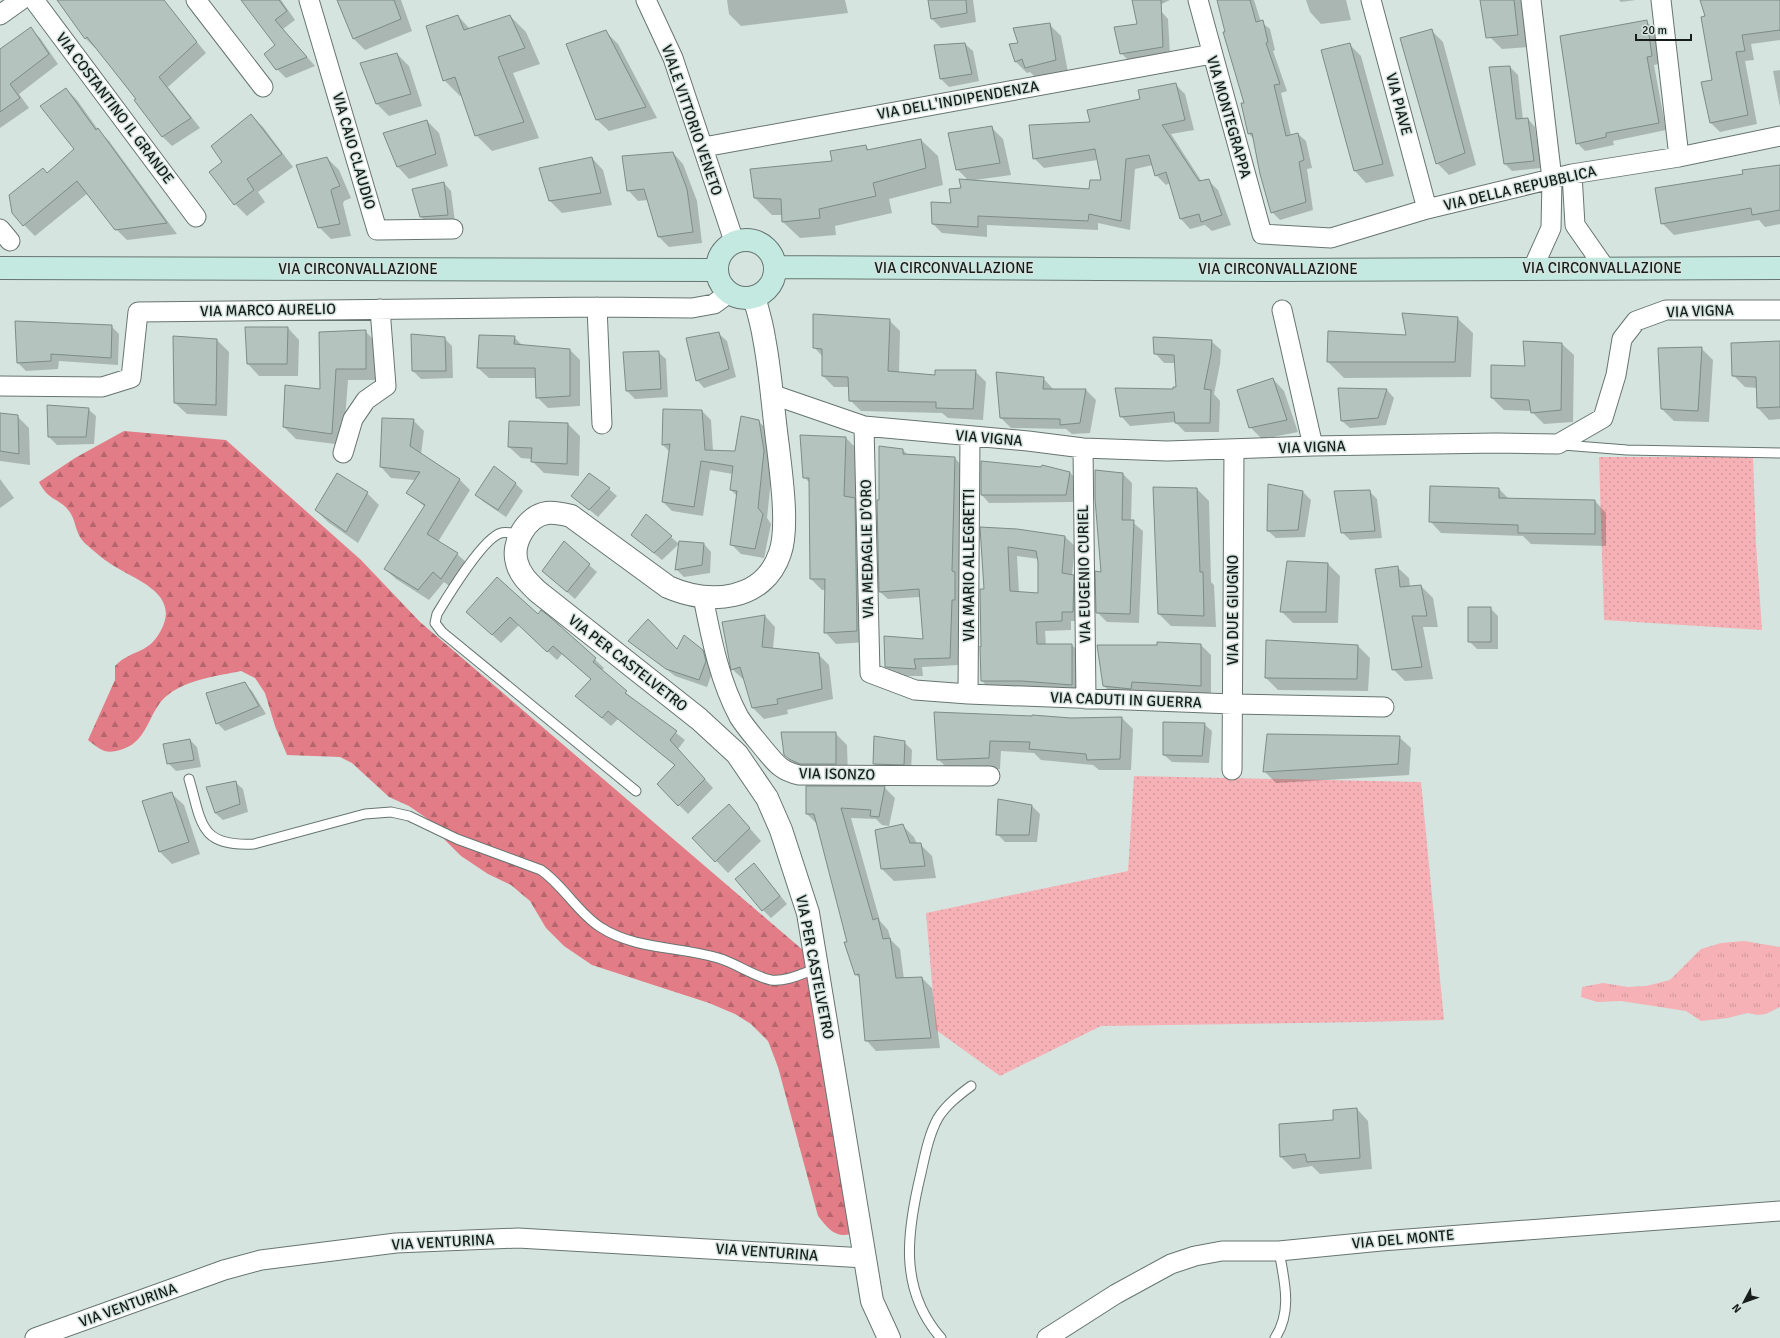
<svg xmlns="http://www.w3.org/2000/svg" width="1780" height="1338" font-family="Signika,sans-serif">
<defs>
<pattern id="grass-tufts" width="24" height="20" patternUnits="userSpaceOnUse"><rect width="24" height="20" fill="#f5b1b5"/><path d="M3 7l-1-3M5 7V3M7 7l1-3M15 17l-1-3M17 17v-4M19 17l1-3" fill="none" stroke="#d1989b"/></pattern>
<pattern id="forest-firs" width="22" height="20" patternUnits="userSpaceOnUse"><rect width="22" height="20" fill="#e27c86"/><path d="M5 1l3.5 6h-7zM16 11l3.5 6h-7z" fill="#b6656d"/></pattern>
<pattern id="park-dots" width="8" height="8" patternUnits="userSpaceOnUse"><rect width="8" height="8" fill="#f5b1b5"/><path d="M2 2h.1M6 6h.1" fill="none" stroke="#d1989b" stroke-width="1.8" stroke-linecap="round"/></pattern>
</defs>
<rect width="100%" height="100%" fill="#d5e4df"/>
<path fill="url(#grass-tufts)" d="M1744,941L1780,947V1007L1766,1014L1758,1015L1747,1013L1728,1018L1701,1021L1686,1011L1621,1001L1597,1002L1581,997L1582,987L1603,983L1628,987L1646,986L1670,980L1701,949L1721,943Z"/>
<path fill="url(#forest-firs)" d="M124,431L226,440L361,560L420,622L804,951L857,1232C837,1240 830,1231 818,1216L778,1067L768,1041L751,1024L735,1014L709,1003L592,965L564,946L546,928L530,901L511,885L488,874L461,856L445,840L432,822L409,806L389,797L352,763L340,757L287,755L275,726L265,693L255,678L241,671C218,676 189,679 169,694C148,709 150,740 123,749C106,755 102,751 88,740L115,680V666C132,648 150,656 163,626C176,596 142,582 121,570C109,564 97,554 87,545C74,534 77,521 69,511C60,498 49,502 39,482L75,458Z"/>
<path fill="url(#park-dots)" d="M1599,457H1753L1756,544L1762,630L1604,620Z
M1134,776L1421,782L1444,1020L1362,1022L1101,1026L1000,1076L936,1030L926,913L1128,871Z"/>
<path fill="#0003" fill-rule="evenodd" d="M67,0H160L165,3L206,53L168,87L200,128L172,146L162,136L137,99L96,47L95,48L85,38Z
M247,0H281L295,20L283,29L315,66L286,78L277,69L276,45Z
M338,0H401L412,31L365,50L353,38Z
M727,0H845L848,13L741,26L729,14Z
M929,0H973L976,22L941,28L932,19Z
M1133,0H1170L1143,13Z
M1218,0H1254L1261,22L1270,29L1275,50L1273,51L1287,91L1281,93L1291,135L1298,134L1306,141L1312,168L1307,169L1313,210L1280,220L1272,212L1254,139L1249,134L1245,103Z
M1306,0H1346L1351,20L1321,24L1310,12Z
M1486,0H1524L1529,47L1502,49L1490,37Z
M1619,0H1636L1621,2Z
M1701,0H1780V40L1751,44L1754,60L1745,61L1757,124L1720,132L1710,122L1713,81L1706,17Z
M1161,11L1168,19L1170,54L1129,61L1121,53Z
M458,16L470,29L510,16L526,32L540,64L513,73L539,138L492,151L476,135L462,95L460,96L444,80Z
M1646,21L1654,29L1659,64L1654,65L1666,130L1613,141L1614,145L1585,151L1577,143L1614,26Z
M1049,24L1061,36L1068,72L1038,80L1030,72L1027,73L1015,61Z
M31,29L40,38L58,64L19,94L29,108L0,128V52Z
M1431,30L1443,42L1476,165L1449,175L1437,163Z
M606,32L618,44L657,118L609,131L597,120Z
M965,44L973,51L979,81L949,87L941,79L935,46Z
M1350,45L1361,56L1394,176L1366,183L1355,171Z
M397,54L409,66L422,106L389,116L377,104L362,63Z
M1510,67L1518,75L1523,120L1528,119L1535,127L1541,168L1512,171L1504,163Z
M1780,70V107L1773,71Z
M1175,84L1185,94L1194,130L1171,134L1202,182L1208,180L1218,190L1231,225L1212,231L1205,225L1190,229L1181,219L1170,183L1166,185L1156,175L1153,165L1135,169L1130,230L1098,223V230L987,225V237L942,233L933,224L952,204L969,181L957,169L991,127L1003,139L1011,175L975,180L1090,190L1102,181L1098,160L1044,168L1034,158L1091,123Z
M66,89L77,100L99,131L109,141L177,234L127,240L116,229L88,193L35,236L24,225L47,174L75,150Z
M251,115L263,127L293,167L258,192L265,202L247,216L235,204L223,162Z
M427,121L439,133L448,166L409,179L398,167Z
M921,140L938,156L943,185L889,199L892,213L835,226L836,235L800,238L783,222V215H772L755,198L865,146L869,150Z
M673,153L683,164L697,201L702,243L669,247L658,236L648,200L638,201L628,190Z
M327,158L339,170L351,198L344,201L343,204L351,236L331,239L319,227Z
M592,158L603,170L612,205L562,213L550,201L540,169Z
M1780,166V224L1765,227L1759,220L1674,235L1662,223L1744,175Z
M444,183L451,191L455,222L429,224L421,217Z
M1457,318L1473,333L1471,377L1344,378L1328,362L1407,336Z
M889,320L900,331L899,373L936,376L975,371L986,382L983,420L948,418L942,413L861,411L850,400V387H834L823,376V357L814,347Z
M16,322L111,326L119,334L118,365L59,361L58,369L26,371L18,363Z
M288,328L299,340L298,376H259L248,364Z
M365,331L377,343V380H348L343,445L296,439L284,427L321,390L320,333Z
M719,334L727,341L736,377L704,388L697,380Z
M480,336L514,337L523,346L570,350L580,360V406L548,408L537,397L536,378H489L478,368Z
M444,338L452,346L453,378L421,379L413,371Z
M217,340L229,352L227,416L187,414L175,403Z
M1211,341L1221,350L1220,364L1214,394L1220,401L1219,432H1185L1175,422L1130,426L1121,416L1177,388L1175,363H1164L1155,353Z
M1780,342V419L1769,420L1758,408V388L1745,387L1733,375Z
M1562,344L1574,355L1573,422L1544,424L1531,411L1504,410L1492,398L1526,367Z
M1701,348L1713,360L1709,422L1674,421L1662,409Z
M658,352L666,359L668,397L635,399L627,391L624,353Z
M1043,378L1054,390H1086L1096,400L1090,433L1072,434L1066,429L1011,428L1001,418Z
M1273,379L1284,391L1298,432L1262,439L1250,427Z
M1339,389L1387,390L1394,398L1386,425L1350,428L1342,421Z
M48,406L88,409L96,416L94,444L57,445L49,437Z
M702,411L711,420L713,451L736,452L758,421L768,430L773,461L767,518L771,524L764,558L741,554L731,544L737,496L731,490L733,474L710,470L703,516L672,511L663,502L670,452L663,445Z
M0,414L17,416L29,428L30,465L0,461Z
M383,419L413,420L424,431L421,454L460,480L470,490L438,542L457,554L468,564L452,588L444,582L429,600L396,579L385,569L425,507L407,492L415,480L391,478L381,467Z
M568,424L580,436L579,476L544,473L532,461V459L521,458L509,447Z
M846,438L857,449L855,499L865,510L868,642L836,644L825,632L826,590H822L811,579L810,483L804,477Z
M903,450L908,455L955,458L962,466L959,577L962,580V607H959L958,665L922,667L923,676H897L886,667L924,640L920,597L888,599L880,592V501Z
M1070,473L1078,480L1073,502L989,503L982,495Z
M1123,474L1132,483L1131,521L1143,531L1139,623L1107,622L1097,612L1102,573Z
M0,479L14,498L0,508Z
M515,483L523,491L506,517L484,502L476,495Z
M1154,488L1197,489L1209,501L1211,582L1214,585L1216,627L1171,626L1159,614Z
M609,489L617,496L598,517L573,496Z
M1499,489L1509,499L1595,501L1606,513V546L1531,544L1523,536L1441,533L1430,521Z
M1369,491L1377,499L1382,538L1350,540L1342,532Z
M1303,492L1311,500L1305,537L1276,538L1268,531Z
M367,493L379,505L358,543L328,522L316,510Z
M646,515L679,544L662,560L632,535Z
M981,528L1017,530L1065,537L1075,546L1072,576L1083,585L1082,621H1071V630L1045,631L1046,645H1072L1082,655L1081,694L992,691L982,681L985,591ZM1017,556L1039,559V595L1019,593Z
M704,544L711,552L710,573L684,577L676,569Z
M1287,562L1328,564L1340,576L1338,623H1293L1281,611Z
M589,565L597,572L575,599L543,571Z
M1397,567L1409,578L1410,587L1421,586L1433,598L1438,627H1423L1433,679L1405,681L1393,669Z
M1490,608L1498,616V649H1477L1469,641Z
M467,612L538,615L550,618L604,668L601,671L634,700L685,740L678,749L713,788L688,814L658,784L676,766L618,719L611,726L576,696L592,680L562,654L557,660L519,625L501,643Z
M765,616L775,627L773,649L818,654L829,665L833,699L787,710L788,714L764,719L753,708L744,680L732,669Z
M630,641L678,650L702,651L711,659L713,670L707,687L675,676Z
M1201,645L1211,655V696H1114L1104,686Z
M1358,646L1370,658L1368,691L1278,690L1266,678Z
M245,684L252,691L266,714L225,731L217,723Z
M935,713L1071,719L1122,718L1133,729L1131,770H1099L1093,765L1041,760L1034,753L1001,751L1000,769L949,770L938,759Z
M1204,724L1212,731L1209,763L1172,762L1164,755Z
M835,733L847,745L848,776L797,767L785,755Z
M1399,737L1411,748L1409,775L1276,783L1264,771Z
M190,740L197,747L201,767L176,771L168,763Z
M904,742L912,750L911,772H881L874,764Z
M235,782L243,789L248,812L223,820L215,813Z
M884,787L895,798L889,826L882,825L876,819L851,818L880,921L888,930L891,940L900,949L904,979L922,978L932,988L940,1048L876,1051L866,1040L861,979L856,975L817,824L807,814Z
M172,794L184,805L200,854L172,864L160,852L143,802Z
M729,805L761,841L728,873L694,838Z
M1032,806L1040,814L1037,842H1005L997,834Z
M902,825L914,837L917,844H920L932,856L936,878L894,881L882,869Z
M761,872L787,904L771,918L763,910Z
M1357,1109L1368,1121L1372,1169L1320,1174L1312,1166L1293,1169L1281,1157Z"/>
<path fill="#b4c3be" stroke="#7e8c87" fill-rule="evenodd" d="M57,0H164L197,42L159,77L191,118L162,137L134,100L136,99L87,37L85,39Z
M241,0H279L287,11L275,20L307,57L276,70L264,54L275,45Z
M337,0H394L401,19L353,39Z
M928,0H966L967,13L931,19Z
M1132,0H1161L1163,47L1120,54L1114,27L1137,24Z
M1217,0H1250L1256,22L1263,20L1268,42L1266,43L1280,84L1274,85L1286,136L1298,133L1304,160L1299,162L1306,202L1271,213L1260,174L1252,133L1248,134L1241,103H1244L1223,32H1225Z
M1480,0H1514L1518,35L1486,38Z
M1700,0H1780V30L1742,35L1745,51L1736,52L1748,115L1710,123L1701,82L1712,80L1701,17L1705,16Z
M458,15L464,30L510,15L525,48L498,57L524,122L475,136L455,77L443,81L426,26Z
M1647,20L1652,56L1647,57L1659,123L1606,133V137L1576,144L1560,36Z
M1050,23L1056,60L1025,68L1022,59L1015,62L1009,44L1018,43L1013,28Z
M31,27L49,54L10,84L20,98L0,112V49Z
M1432,29L1465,153L1436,164L1400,38Z
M606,30L646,107L596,120L566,44Z
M965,43L972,74L940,79L934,45Z
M1350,43L1383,164L1354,171L1321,50Z
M397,53L411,94L376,104L360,63Z
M1510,66L1516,119L1528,118L1534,161L1504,164L1489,67Z
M1176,83L1185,120L1162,125L1199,181L1209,179L1222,215L1201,222L1199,214L1180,219L1166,172L1155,176L1149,155L1126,159L1121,221L1089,214L1088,221L978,216V227L932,224L931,202L951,203L949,189L961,188L959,179L1089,189L1090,180H1101L1095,149L1033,159L1029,125L1090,122L1087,110L1140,99L1138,90Z
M66,88L96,130L98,128L167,223L115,230L77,181L23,226L12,213L9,195L43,168L47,173L74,149L40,106Z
M251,114L282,154L247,179L254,190L234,205L209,172L222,162L211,146Z
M427,120L436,154L397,167L383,133Z
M992,126L1000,163L956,170L948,133Z
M921,139L926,168L873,183L876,196L819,209L820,218L782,222L781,199L754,198L750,169L832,161L830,151L866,145L867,150Z
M673,152L687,189L693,232L658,237L644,189L627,191L622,156Z
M327,157L340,186L332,189L331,191L340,224L318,228L296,165Z
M592,157L601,193L549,201L539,168Z
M1780,165V210L1752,215L1751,208L1661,224L1655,188L1743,174L1742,170Z
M444,182L448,215L420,217L412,189Z
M1402,313L1458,317L1455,362H1327L1328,331L1406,335Z
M813,314L890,319L888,371L935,375V370H976L973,409L936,408V402L849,401L848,377L822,376V349L813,348Z
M15,321L112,325L111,358L51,354V361L17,363Z
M245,327H288L287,364H247Z
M366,330V369H336L332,434L283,427L285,385L320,389L319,332Z
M719,332L729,369L696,381L686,338Z
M411,334L445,337L446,371H412Z
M479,335L515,336L514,344L570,349V396L536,398L535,368H477Z
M173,336L217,339L216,405L174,403Z
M1153,337L1212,340L1211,354L1204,389L1211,390L1210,423H1175L1174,412L1120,417L1115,388L1173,389V387H1176L1174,355L1154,354Z
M1523,341L1562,343L1561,410L1531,413L1529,400L1491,398V365L1525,366Z
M1780,341V407L1757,408L1756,377L1732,376L1731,343Z
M1702,347L1698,411L1661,409L1658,348Z
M659,351L661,389L626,391L623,352Z
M996,372L1044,377L1043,389H1086L1080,423L1060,425V419L1000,418Z
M1273,378L1287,420L1249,428L1237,390Z
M1338,388L1387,389L1378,418L1341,421Z
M47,405L89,408L86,437H48Z
M663,409L702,410L705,450L735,451L741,416L759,420L764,451L758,508L763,514L755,549L730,545L737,491L730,490L733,466L701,461L694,507L662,502L670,444L662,445Z
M0,413L18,415L19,454L0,451Z
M382,418L414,419L410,446L460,479L427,534L458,553L441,579L433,572L418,590L384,569L425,505L406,493L420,472L380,467Z
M509,421L568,423L567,464L531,462L532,448L508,447Z
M800,435L846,437L844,496L855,498L857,631L824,633L825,579H810L809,478H803Z
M879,446L903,449V454L955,457L952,571L955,572V600H952L950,658L914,659L916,669L885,667L884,636L923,639L919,589L879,592L877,500H879Z
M981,461L1041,467L1042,465L1070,472L1066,495H981Z
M494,466L516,483L498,510L475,495Z
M1095,470L1123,473L1122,520H1134L1130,614L1096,613L1095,571L1101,572L1095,499Z
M337,473L368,492L346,532L315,510Z
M589,473L610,488L589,510L571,496Z
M1268,484L1303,491L1298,530L1267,531Z
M1430,486L1499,488V498L1595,500V534L1518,533V525L1429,522Z
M1153,487L1197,488L1200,572H1203L1204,616L1158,614Z
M1370,490L1375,531L1341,533L1334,491Z
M646,514L672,536L654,553L631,535Z
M980,527L1017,529L1065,536L1062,573L1074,575L1073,612H1062V621L1036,622L1037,644H1072V685L1022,681H981L980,646L981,647L980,589H984ZM1008,547L1036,551L1038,562V593L1010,591Z
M564,541L590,564L567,592L542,571Z
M679,541L704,543L702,565L675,570Z
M1287,561L1328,563L1326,612H1280Z
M1398,566L1400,587L1421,585L1427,616H1412L1422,667L1392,670L1375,569Z
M497,577L538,614L541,610L550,617L596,658L593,662L627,691L625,693L677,731L670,740L705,779L678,806L657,784L675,765L608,711L602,718L575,696L591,679L553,646L547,652L510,617L492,635L466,612Z
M1468,607H1491V642H1468Z
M765,615L762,647L819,653L822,689L777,699L778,704L752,708L740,667L731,670L722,622Z
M648,619L677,649L684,635L703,650L706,661L699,680L666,669L628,641Z
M1266,640L1358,645L1357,679L1265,678Z
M1157,642L1201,644V686L1132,682L1131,689L1103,686L1097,645H1157Z
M245,682L259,706L216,724L206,693Z
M934,712L1032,716V715L1071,718L1122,717L1120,759L1087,760L1086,754L1029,749L1030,742L990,741L989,758L937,760Z
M1163,722L1205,723L1202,756L1163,755Z
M781,732H836V764H800L789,759L784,755Z
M1267,734L1400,736L1398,764L1263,772Z
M874,736L905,741L904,765L873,764Z
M190,739L194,760L167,764L163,744Z
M236,781L240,804L215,813L206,787Z
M806,786H885L879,817L870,816L871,810L841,808L873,920L878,918L883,939L890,938L896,978L922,977L931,1038L865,1041L859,974L855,975L844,942H847L814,814H806Z
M172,792L189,842L159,852L142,801Z
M998,799L1032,805L1029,835H996Z
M729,804L750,828L715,862L692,838Z
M903,824L910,843H921L925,866L881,869L875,830Z
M754,863L780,896L762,911L735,879Z
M1357,1108L1360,1158L1307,1162L1305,1154L1280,1157L1279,1124L1333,1120V1110Z"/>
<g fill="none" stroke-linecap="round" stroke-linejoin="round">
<g stroke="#677571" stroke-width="11">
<path id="service" d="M1563,445L1627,450L1780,453
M519,535C514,534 507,531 501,533C483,538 448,596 437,614L435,623L442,632L636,791
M189,779C202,823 199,847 254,844L365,814L391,812L409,816L457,839L541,870C564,886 577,912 600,927C636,950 678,946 718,958C736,963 752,976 771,980C787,982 803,973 818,968
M941,1338C898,1289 907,1231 921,1173C925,1155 929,1134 938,1118C946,1105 959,1095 971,1086
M1275,1338C1293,1311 1284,1280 1279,1251"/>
</g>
<g stroke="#677571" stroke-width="21">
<path id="minor" d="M34,0L196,217
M196,0L263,87
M309,0L377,230L453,229
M646,0L673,58L734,241
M1198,0L1262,234L1331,238L1427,209L1572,174L1679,157L1780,136
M1371,0L1427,209
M1531,0L1552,179L1551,228L1533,268
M1661,0L1679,157
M0,15L21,0
M704,147L1212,54
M1572,174L1575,225L1605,268
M0,229L10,241
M597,307L602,424
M1282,310L1313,446
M0,386L102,387L131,378L138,312L597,307L692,308L714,304L729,293
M771,394L864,426L1028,441L1083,448L1167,451L1313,446L1496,443L1558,444L1603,418L1616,375L1622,339L1636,321L1666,310H1780
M864,426L870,673L915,690L968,694L1233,704L1384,707
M1083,448L1086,699
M343,453L353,419L366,400L386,386L380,309
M703,597C711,637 719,680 739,717C746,728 755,738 763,748C775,762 780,771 799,775L990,776
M968,694L970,436
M1232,770L1234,449
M35,1338L224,1270L261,1260L396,1243L518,1238L865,1258
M1047,1338L1116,1294L1171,1264L1195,1256L1222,1251H1279L1381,1241L1780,1211"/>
</g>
<g stroke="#677571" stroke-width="24">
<path id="tertiary" d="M754,297C758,311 762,324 764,338C771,374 773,411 778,447C781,473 789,528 780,553C764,602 709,605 668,587L571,516C563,514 555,512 547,513C526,516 511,544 517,563C520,575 529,583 537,591L699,719L737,754L767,798L781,830L808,913L872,1301L889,1338"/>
</g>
<g stroke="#677571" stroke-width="24">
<path id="secondary" d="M717 269a29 29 0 1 1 58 0a29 29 0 1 1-58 0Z
M775,267L1269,270L1780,268
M0,268L716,270"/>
</g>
<use href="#service" stroke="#fff" stroke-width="9"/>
<use href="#minor" stroke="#fff" stroke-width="19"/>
<use href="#tertiary" stroke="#fff" stroke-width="22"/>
<use href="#secondary" stroke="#c4e9e1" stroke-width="22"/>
</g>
<g text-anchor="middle" stroke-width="3" stroke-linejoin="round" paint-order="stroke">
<g font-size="15" fill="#171d1b" stroke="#d5e4df">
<text transform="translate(958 100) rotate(-10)" y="5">VIA DELL'INDIPENDENZA</text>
<text transform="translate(1399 104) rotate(75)" y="5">VIA PIAVE</text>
<text transform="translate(115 108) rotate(53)" y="5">VIA COSTANTINO IL GRANDE</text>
<text transform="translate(1229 117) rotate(74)" y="5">VIA MONTEGRAPPA</text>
<text transform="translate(692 120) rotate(71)" y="5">VIALE VITTORIO VENETO</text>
<text transform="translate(354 151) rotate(74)" y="5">VIA CAIO CLAUDIO</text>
<text transform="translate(1520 188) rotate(-13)" y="5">VIA DELLA REPUBBLICA</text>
<text x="954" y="273">VIA CIRCONVALLAZIONE</text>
<text x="1602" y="273">VIA CIRCONVALLAZIONE</text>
<text x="358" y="274">VIA CIRCONVALLAZIONE</text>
<text x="1278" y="274">VIA CIRCONVALLAZIONE</text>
<text transform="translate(268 310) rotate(-1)" y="5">VIA MARCO AURELIO</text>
<text transform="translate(1700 311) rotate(-2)" y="5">VIA VIGNA</text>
<text transform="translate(989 438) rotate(5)" y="5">VIA VIGNA</text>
<text transform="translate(1312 447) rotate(-2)" y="5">VIA VIGNA</text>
<text transform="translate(867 549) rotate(-91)" y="5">VIA MEDAGLIE D'ORO</text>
<text transform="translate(969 565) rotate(-90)" y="5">VIA MARIO ALLEGRETTI</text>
<text transform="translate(1084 574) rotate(-91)" y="5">VIA EUGENIO CURIEL</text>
<text transform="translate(1233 610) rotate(-90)" y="5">VIA DUE GIUGNO</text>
<text transform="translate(628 663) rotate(38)" y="5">VIA PER CASTELVETRO</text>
<text transform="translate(1126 700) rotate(2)" y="5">VIA CADUTI IN GUERRA</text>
<text transform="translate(837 774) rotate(1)" y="5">VIA ISONZO</text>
<text transform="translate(815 967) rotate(79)" y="5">VIA PER CASTELVETRO</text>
<text transform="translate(1403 1239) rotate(-5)" y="5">VIA DEL MONTE</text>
<text transform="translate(443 1242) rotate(-3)" y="5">VIA VENTURINA</text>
<text transform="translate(767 1252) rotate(4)" y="5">VIA VENTURINA</text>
<text transform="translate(128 1305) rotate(-20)" y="5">VIA VENTURINA</text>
</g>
</g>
<g transform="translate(1744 1302) rotate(229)" stroke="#d5e4df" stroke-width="3" paint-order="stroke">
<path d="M0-3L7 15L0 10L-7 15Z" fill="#171d1b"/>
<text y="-6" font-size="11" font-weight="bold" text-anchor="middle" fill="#171d1b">N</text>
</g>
<path d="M1636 34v6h55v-6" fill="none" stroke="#171d1b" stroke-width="2"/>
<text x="1642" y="34" font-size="12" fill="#171d1b" stroke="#d5e4df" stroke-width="3" paint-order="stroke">20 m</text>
</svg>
